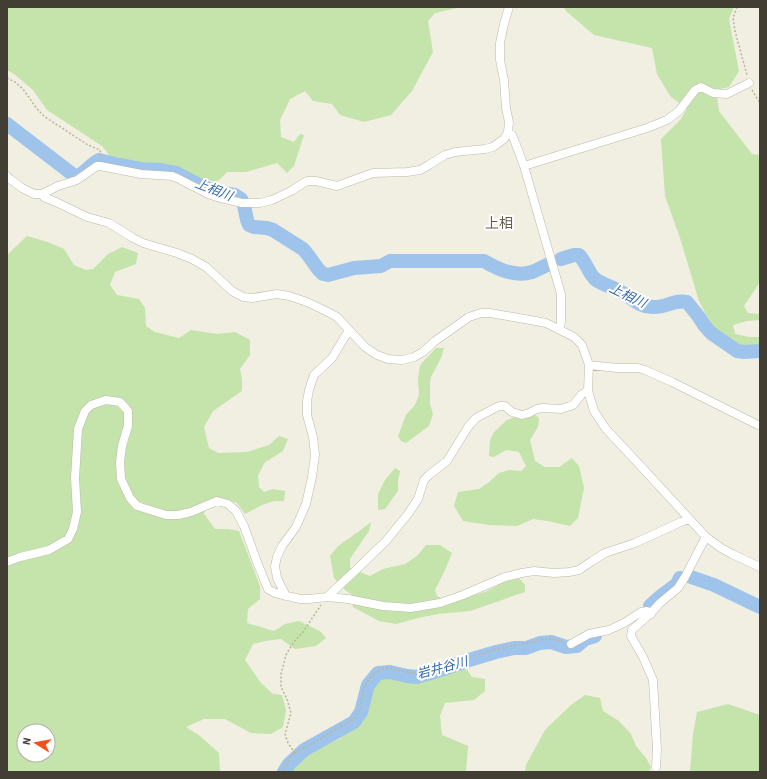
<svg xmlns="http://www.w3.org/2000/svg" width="767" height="779" font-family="'Source Sans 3','Noto Sans JP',sans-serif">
<rect width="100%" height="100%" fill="#f1eee2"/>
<path fill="#c4e4ac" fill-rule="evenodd" d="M7,7H462L435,13L428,21L433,52L412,91L391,115L364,122L340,115L332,104L313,101L305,91L290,99L280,120L281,137L294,142L300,134L304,135L294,166L287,173L277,163L246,172H227L217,182L200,178L173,167L140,165L112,159L102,146L47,110L33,90L14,74L7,70Z
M564,7H734L729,19L739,71L729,87L716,90L719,111L752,154L760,155V282L744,306L748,313L760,314V320L747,321L733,325L735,334L749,337H760V348L740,347L725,339L710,322L699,301L680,238L665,196L661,139L681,119L687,109L670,96L657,74L652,48L594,35L566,11Z
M27,236L48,242L64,249L74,265L86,270L93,269L108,254L122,247L138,253L136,264L115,272L110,285L117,295L139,299L145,308L146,326L155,332L179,338L191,330L217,334L235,332L250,340V355L240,369L242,379V391L213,411L204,427L209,448L218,453L247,452L269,445L279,436L288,439L283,451L264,463L258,476L259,487L264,492L273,489L285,491L284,501H274L262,505L245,514L237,503L223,498L207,503L204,514L215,529H229L239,531L260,586V599L248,609L247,623L274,631L285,624L299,621L320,631L326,638L316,646L295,649L281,639L265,641L253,644L245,660L261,683L273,694L282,695L286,710L283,727L271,734L251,733L225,719H204L186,727L200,736L219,753L220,772H7V255ZM24,731H48V755H24Z
M436,348H444L441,358L431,377L430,382V404L433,414L429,426L406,443L401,441L398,436L406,415L415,405L419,395L418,379L420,365Z
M535,415L539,418L538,427L530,440L535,461L545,467H559L572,458L579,466L584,488L578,518L570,526L547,521L533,519L517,526L489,525L463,521L454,506L458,492L479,489L489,482L499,473L509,470L521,471L526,466L519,452L506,450L494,457L489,456L490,440L494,432L507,420L515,417H524Z
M395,468L400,471L398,481V491L385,509L378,510V494L385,480Z
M371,522L369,531L350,559V568L370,576L383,569L405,564L417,556L426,545H440L452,553L446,568L435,590L437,596L449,602L485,592L512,578L520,579L525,585V592L470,611L438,614L418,618L396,624L379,621L353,607L351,594L345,590L334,578L330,556L338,546L358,532Z
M465,667L472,677L485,679V691L474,700L445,703L440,716L442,735L468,746L466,772H289L291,769L304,755L339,739L364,718L369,693L380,677L393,675L417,680Z
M585,695L600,698L603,711L619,721L631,734L636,746L646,758L651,767L649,772H525L526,765L545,730L571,705Z
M728,704L760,715V772H690L693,734L697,712Z"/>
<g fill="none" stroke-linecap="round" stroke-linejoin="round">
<path stroke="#9fc4ec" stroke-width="14" d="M7,124L76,177C85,173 91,164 99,160L119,165L141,169L160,170L176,173L203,187L220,192L235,195L241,199L244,205L247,220L249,225L254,227L267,228L273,230L303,249L308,255L318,269L323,274L328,275L354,268L381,266L390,261H484C497,269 516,277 532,272C537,270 543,267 549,264
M561,259L574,255H579C586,262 588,272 595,279C601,284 610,286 617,290C625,293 631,299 638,303C643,306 649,307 653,307C665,308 676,299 687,302L699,317L704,325L711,333L737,351L744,352L760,351
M691,577L714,585L760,607
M650,606L661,596L677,584L680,578
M284,772L289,764L304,750L354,722L361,712L368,685L378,673L390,672L407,676L416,677L431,673L458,664L469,660L496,652L514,648H526L540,643L551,642L566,647L577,646L585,639L595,636"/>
<g stroke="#beb9a9" stroke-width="9">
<path id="minor" d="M508,132L512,135L515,142L524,166L561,294V320L560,330
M524,166L647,128L667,120L679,111L695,90L701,87L713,93L727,94L749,83
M7,176L10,179L22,188L34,194H42L44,197L58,203L87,217L109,223L133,238L143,243L177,253L192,259L206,267L217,277L232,291L243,297L252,298L277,294L289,296L307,302L328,312L337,317L365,347L377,355L388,359L402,360L414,357L423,352L435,341L469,317L481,313H490L536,321L546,323L574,337L582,345L589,365L588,391L594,411L606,429L637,462L706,537L721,548L732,554L760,567
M42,194L58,186L77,180L97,166H100L141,174L172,176L177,178L208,194L217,197L242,203H260L272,200L291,191L307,181H316L337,186L373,173L407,172L420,170L429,165L445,155L455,152L485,149L493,147L504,139L508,132L509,122L506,108L504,80L500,60V43L504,24L509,7
M589,365L617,368H638L645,370L672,382L760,426
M7,562L20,557L49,550L68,539L73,529L77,512L75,478L78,429L85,411L91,405L106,400L120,402L128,411V426L122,446L120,462L121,479L130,498L137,506L166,515H178L191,512L217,501L228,504L236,511L244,526L257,562L268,589L275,593L300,599H309L327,597L348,599L383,606L411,608L440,603L463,595L505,577L522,573L534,571L554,573L569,572L579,570L592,561L605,553L635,543L681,522L689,519
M286,596L277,578L275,566L277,557L282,546L296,527L306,504L312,477L315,455L313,437L307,415V401L309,390L314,375L332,358L349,330
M327,597L357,569L386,541L408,514L418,499L424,480L429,475L447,461L468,427L476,418L499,406H505L512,412L522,415L529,413L537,409L543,408L561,409L573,405L582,394L588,391
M571,644L589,634L609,630L624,623L641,612L647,611L651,614
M656,767L657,750L653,680L643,657L631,636L632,630L650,614L660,603L678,588L685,577L700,548L706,537"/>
</g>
<path stroke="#bdb497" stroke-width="1.5" stroke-dasharray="2 2" stroke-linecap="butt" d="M737,7L733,18L735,31L747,75
M7,78L15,82L23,89L37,109L45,117L88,145L100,150L101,158
M752,90L760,103
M295,753L288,743L285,734L291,713L287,699L281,687V674L286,655L293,643L303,632L321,605
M282,772L290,758L295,753L354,719L360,710L364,687L372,675L380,669L389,668L411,673L420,672L497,649L532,642L543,639H552L563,642"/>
<use href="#minor" stroke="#fff" stroke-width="8"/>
</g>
<g text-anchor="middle" stroke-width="4" stroke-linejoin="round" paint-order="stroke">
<g font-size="13" font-style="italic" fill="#3168a9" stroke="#fff">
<text transform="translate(214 189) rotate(21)" y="5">上相川</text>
<text transform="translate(628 295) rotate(26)" y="5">上相川</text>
<text transform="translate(442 667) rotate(-15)" y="5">岩井谷川</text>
</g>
<g font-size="14" fill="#645d4b" stroke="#fff">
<text x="499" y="228">上相</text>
</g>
</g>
<rect width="767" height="779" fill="none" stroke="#423e33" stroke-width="16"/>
<g transform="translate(36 743) rotate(281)"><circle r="19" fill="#ffffff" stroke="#b3b2ad"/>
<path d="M0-3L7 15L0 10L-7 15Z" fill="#f25218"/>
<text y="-6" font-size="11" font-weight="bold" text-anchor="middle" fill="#423e33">N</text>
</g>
</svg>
